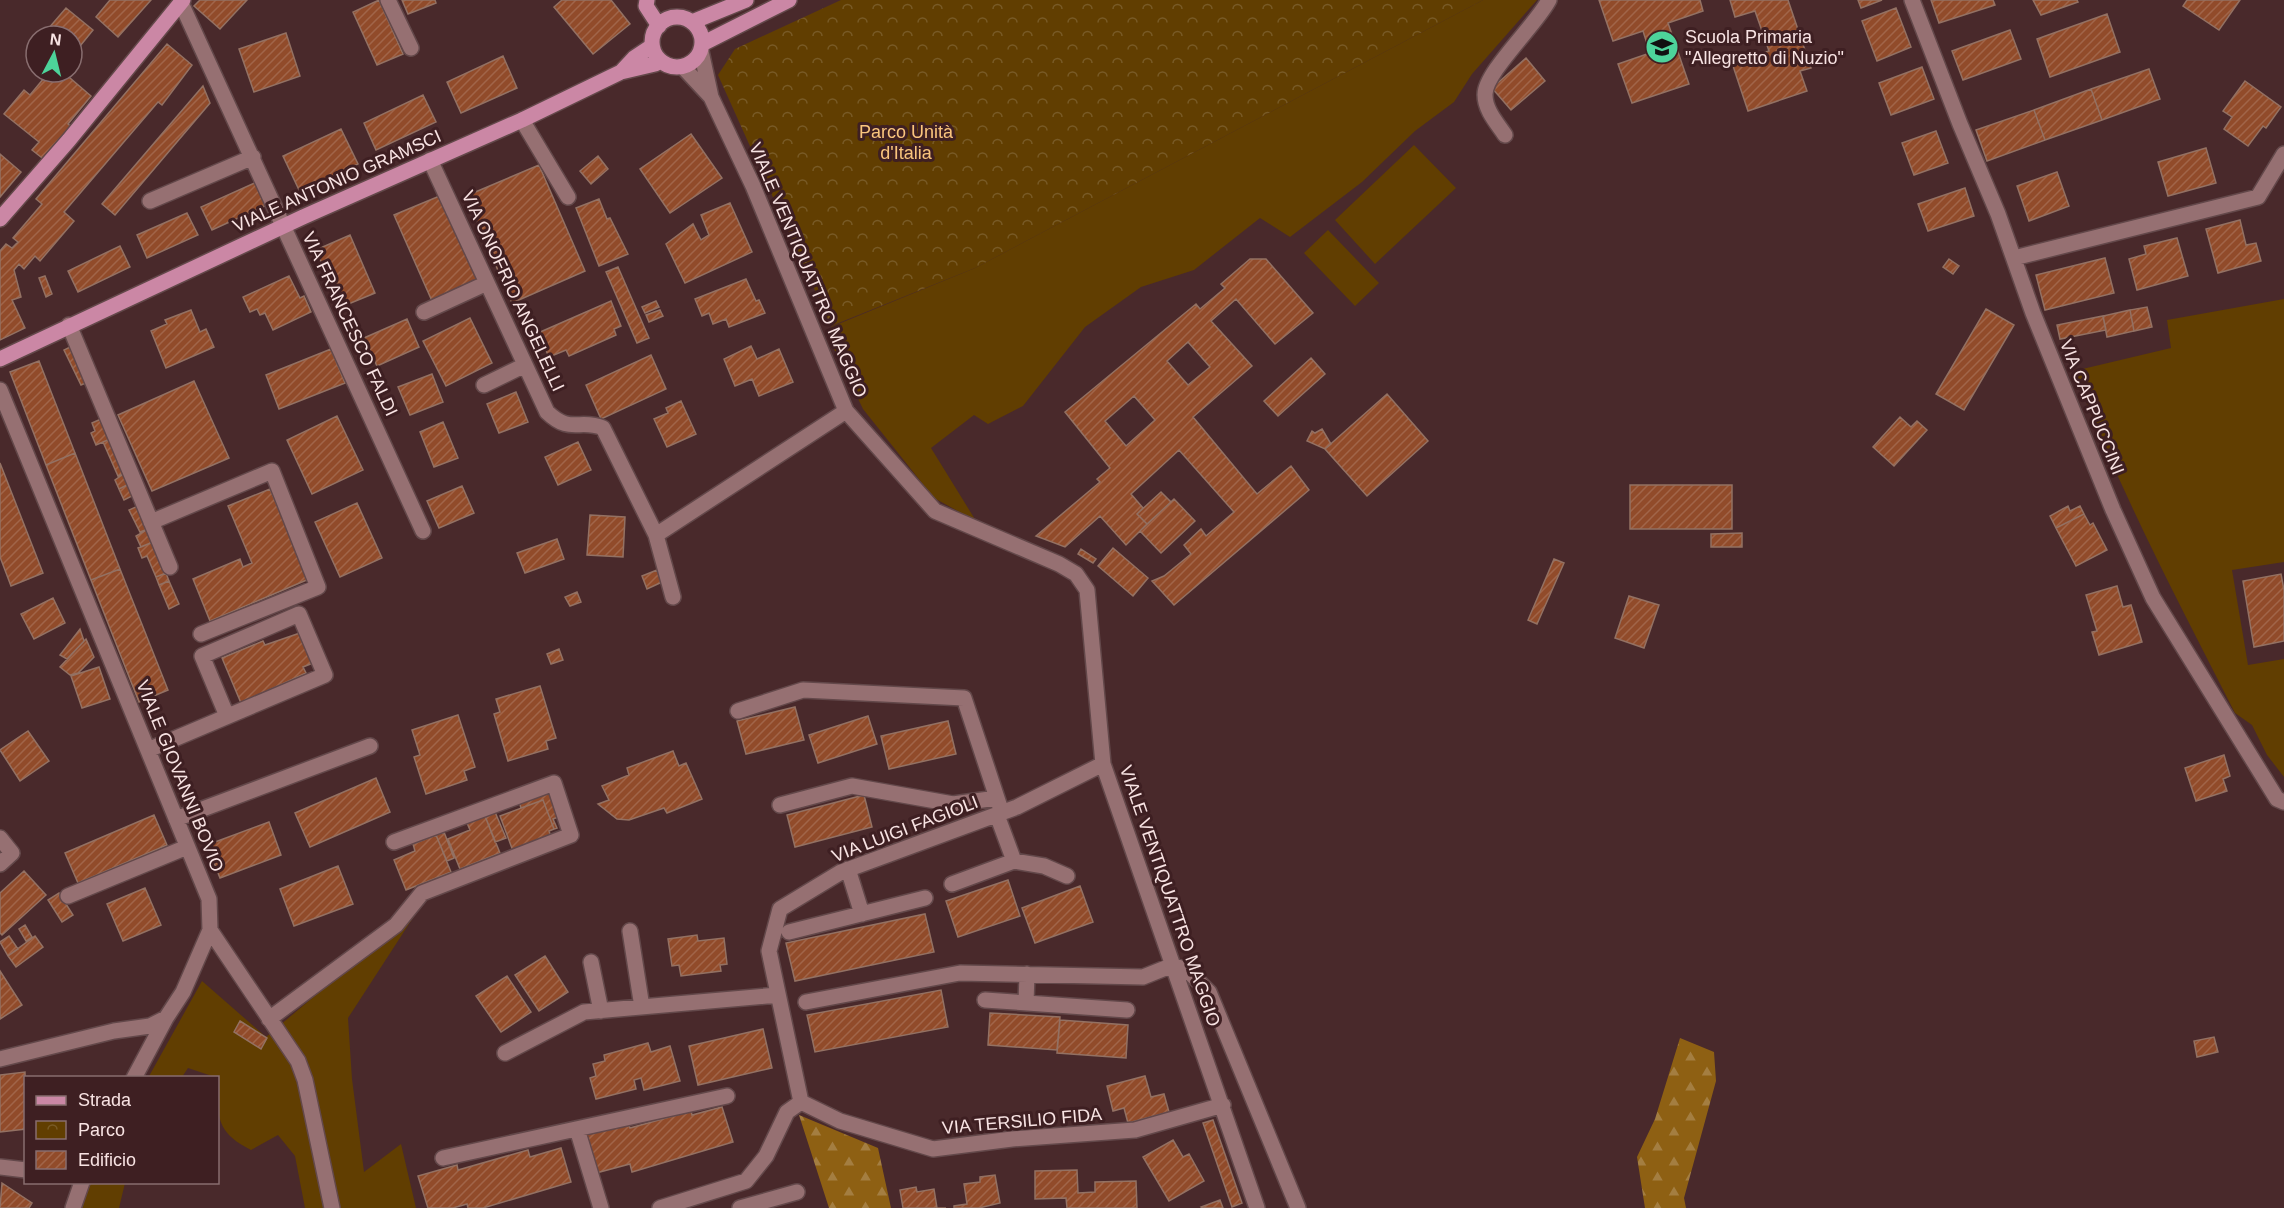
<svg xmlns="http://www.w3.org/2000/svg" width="2284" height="1208" font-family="Arial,sans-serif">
<defs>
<pattern id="forest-firs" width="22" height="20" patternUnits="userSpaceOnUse" patternTransform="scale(1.5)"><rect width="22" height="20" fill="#8e6013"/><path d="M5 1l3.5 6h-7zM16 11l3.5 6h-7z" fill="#a47e41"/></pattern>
<pattern id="park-crowns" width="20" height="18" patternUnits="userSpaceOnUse" patternTransform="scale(1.5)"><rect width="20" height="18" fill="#613e01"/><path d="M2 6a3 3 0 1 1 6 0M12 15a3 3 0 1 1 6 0" fill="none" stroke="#785a26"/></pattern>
<pattern id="building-hatch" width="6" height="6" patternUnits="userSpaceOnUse" patternTransform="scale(1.5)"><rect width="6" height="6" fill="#914b2a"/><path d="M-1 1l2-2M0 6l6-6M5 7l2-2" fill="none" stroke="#a16549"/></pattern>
</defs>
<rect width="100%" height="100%" fill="#49292b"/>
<path fill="#613e01" d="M1483,0H1537L1472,74L1454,102L1415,131L1362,182L1290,237L1260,218L1194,270L1141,287L1085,327L1023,406L988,424L974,415L931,448L976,521L934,498L863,409L833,347L831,327L975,268Z
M1414,145L1456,188L1375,264L1335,220Z
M1328,230L1379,283L1355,306L1304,253Z
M2284,299V562L2232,570L2248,665L2284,659V777L2267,755L2252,725L2235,713C2178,601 2119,490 2074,371L2171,348L2167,320Z
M420,907L348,1018L352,1079L364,1172L401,1144L416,1208H305L295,1156L278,1135L251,1150C214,1131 218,1116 218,1078L188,1068L182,1077L148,1078L202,981L266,1037Z
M89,1183H125L119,1208H81Z"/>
<path fill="url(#forest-firs)" d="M1680,1038L1714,1052L1716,1081L1684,1198L1686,1208H1645L1637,1157L1655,1119Z
M799,1115L878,1148L891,1208H829Z"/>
<path fill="url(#park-crowns)" d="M841,0H1483L975,268L831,326L718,75L735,49Z"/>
<path fill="url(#building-hatch)" stroke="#937163" stroke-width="1.5" fill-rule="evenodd" d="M110,0H151L118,37L96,17Z
M200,0H247L220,29L194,6Z
M379,0L403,54L377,65L353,12Z
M402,0H435L436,3L408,14Z
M562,0H611L630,24L593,54L554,7Z
M1599,0H1700L1703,11L1668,23L1689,84L1632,103L1618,64L1650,53L1643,31L1613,41Z
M1730,0H1788L1811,68L1800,71L1807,91L1748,111L1732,63L1769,51L1755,11L1735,17Z
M1858,0H1882L1861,8Z
M1931,0H1993L1995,5L1939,23Z
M2033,0H2077L2078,2L2041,15Z
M2187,0H2240L2219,30L2183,6Z
M66,8L93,30L72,56V36H42Z
M1896,8L1911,47L1877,61L1862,21Z
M2107,14L2120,52L2050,77L2037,39Z
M2010,30L2021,59L1963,80L1952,51Z
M286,33L300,76L254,92L239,49Z
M167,44L192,65L162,105L158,102L64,212L74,221L40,261L35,256L24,269L19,264L14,270L21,297L12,300L25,328L0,340V251L6,244L12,248L18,242L13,238L42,204L36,199Z
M503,56L517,88L461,113L447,82Z
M1526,58L1545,81L1511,110L1492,88Z
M1922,67L1934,99L1891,115L1879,83Z
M2149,69L2160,99L2102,120L2091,89Z
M49,72H63L91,96L68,124L73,128L46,161L32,150L39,142L4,114L24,90L30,95Z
M2245,81L2281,107L2266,128L2263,126L2248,146L2224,129L2232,117L2223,111Z
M203,86L210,103L115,215L102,204Z
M2091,89L2102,120L2045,140L2034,110Z
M423,95L436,122L376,150L364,123Z
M2034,110L2045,140L1987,161L1976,130Z
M341,129L358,164L300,192L283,156Z
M1936,131L1948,163L1914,175L1902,143Z
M691,134L722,178L670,213L640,169Z
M2206,148L2216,183L2168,196L2158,162Z
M0,154L21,172L0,197Z
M598,156L608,169L591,184L580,171Z
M539,165L585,271L512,303L466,196Z
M2057,172L2069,206L2029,221L2017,186Z
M259,181L269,204L212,230L201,207Z
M1965,188L1974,216L1928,231L1918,204Z
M442,195L480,280L432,301L394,215Z
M599,199L607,219L610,218L628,254L599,266L576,208Z
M730,203L752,252L685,283L666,244L693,224L701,240L709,235L701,215Z
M187,213L198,235L147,258L137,235Z
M2240,220L2246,245L2256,243L2261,261L2218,273L2206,229Z
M350,235L375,293L341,307L316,250Z
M2177,238L2188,276L2137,290L2129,259L2146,254L2144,246Z
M120,246L130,267L78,292L68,271Z
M2105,258L2114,293L2045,310L2036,275Z
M1250,259H1266L1313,313L1275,344L1236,299L1211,321L1252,366L1193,417L1257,494L1291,466L1309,490L1174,605L1152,581L1164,576L1191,554L1184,545L1201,529L1206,536L1234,512L1179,450L1131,494L1143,508L1137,514L1147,524L1126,545L1100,516L1065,547L1036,536L1100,482L1097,479L1110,468L1065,412L1196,304L1200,309L1225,288L1221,284ZM1188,342L1210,367L1188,385L1167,361ZM1134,396L1155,420L1126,446L1105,421Z
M1949,259L1959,266L1953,274L1943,267Z
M618,267L649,338L637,343L606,272Z
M45,276L52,294L46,297L39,278Z
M289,276L300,298L304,296L311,312L273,330L265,313L260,315L257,309L250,312L243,297Z
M746,279L756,301L759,300L765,313L729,327L726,319L713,324L709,313L702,316L695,299Z
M611,301L621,326L614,329L616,335L569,356L566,350L549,357L538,333Z
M656,301L659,307L645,313L642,307Z
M2147,307L2152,327L2134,331L2130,310Z
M1986,309L2014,325L1964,410L1936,394Z
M191,310L200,332L206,329L214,347L166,368L151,331L167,324L165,320Z
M660,310L663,316L649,322L646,315Z
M2130,310L2134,331L2107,337L2103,316Z
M2103,316L2106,330L2060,339L2057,325Z
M470,318L492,363L446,386L423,341Z
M407,319L419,347L377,366L364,338Z
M72,346L88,382L81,385L64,350Z
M751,346L757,359L779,349L793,382L759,396L752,379L735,386L724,359Z
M331,349L345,383L279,409L266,375Z
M651,355L666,389L601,419L586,385Z
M1311,358L1325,374L1278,416L1264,401Z
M39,361L75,453L46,465L10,372Z
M432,374L443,402L410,415L398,387Z
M194,381L229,458L152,491L118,415Z
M516,392L528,422L499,433L487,404Z
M1387,394L1428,441L1367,496L1325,449Z
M681,401L696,434L667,447L654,419L668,413L666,408Z
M337,416L363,470L312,494L287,440Z
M1900,417L1911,427L1917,421L1927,430L1894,466L1873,447Z
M101,419L110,439L96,445L91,433L95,431L92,423Z
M443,422L458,458L434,467L420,432Z
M1322,429L1331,444L1325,449L1307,441L1312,431L1315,433Z
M110,439L125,473L118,476L103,442Z
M578,442L591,470L558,485L545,457Z
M75,453L120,569L91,580L46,465Z
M0,463L43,573L11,586L0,557Z
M125,473L129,484L119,489L115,480Z
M129,484L134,495L124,500L119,489Z
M1630,485H1732V529H1630Z
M462,486L474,513L439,528L427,501Z
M270,489L309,579L210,621L193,579L240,559L243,567L252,563L228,506Z
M1161,492L1171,502L1147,524L1137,514Z
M1174,499L1195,521L1161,553L1140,531Z
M357,503L382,558L340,577L315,522Z
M138,506L148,529L140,532L129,510Z
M2068,506L2070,511L2080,506L2084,514L2056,528L2050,516Z
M2084,514L2090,525L2093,523L2107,550L2076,566L2056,528Z
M590,515L625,517L623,557L587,555Z
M148,529L153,542L141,547L136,536Z
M1742,533V547H1711V534Z
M557,539L564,559L525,573L517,553Z
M153,542L166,573L156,577L147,556L142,558L138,548Z
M1113,548L1148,578L1133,596L1098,566Z
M1081,549L1096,559L1093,563L1078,554Z
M1554,559L1564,563L1537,624L1528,620Z
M120,569L168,690L139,702L91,580Z
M657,570L662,582L647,589L642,576Z
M166,573L169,581L159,585L156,577Z
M2281,574L2284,590V641L2254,647L2243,581Z
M169,581L179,604L169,609L159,585Z
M2117,586L2123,607L2131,605L2142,642L2099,655L2092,632L2097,631L2086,595Z
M577,592L581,602L570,606L565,597Z
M1629,596L1659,605L1644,648L1615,638Z
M53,598L65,623L34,639L21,614Z
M80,629L84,641L67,659L60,655Z
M300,633L313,663L303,667L306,673L241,703L222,658L263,641L265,645Z
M86,639L94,657L78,673L70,675L60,667Z
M559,649L563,660L551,664L547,654Z
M99,667L110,699L82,708L71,676Z
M540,686L556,738L546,741L548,749L508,761L494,714L500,712L496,699Z
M795,707L804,740L746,754L737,721Z
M458,715L475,767L464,771L467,780L426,794L414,757L420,755L412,730Z
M868,716L877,744L818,763L809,735Z
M948,721L956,754L889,769L881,736Z
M28,731L49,761L20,781L0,750Z
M673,751L679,766L686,763L702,799L667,813L664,808L629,820L617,819L598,804L609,800L602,786L629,775L627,768Z
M2224,755L2230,776L2223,779L2227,791L2196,801L2185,768Z
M376,778L390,812L310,847L295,813Z
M548,790L558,817L553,819L557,828L554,829L543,800L521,808L519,801Z
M864,795L872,827L795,847L787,815Z
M543,800L554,829L549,831L551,837L513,851L500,816Z
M495,812L506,838L495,842L485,816Z
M154,815L167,845L78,883L65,853Z
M485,816L500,853L460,869L448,839L470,830L467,823Z
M269,822L281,855L220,878L207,845Z
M444,832L454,858L447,861L436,835Z
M436,835L451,872L406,890L394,860L415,851L413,844Z
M338,866L353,904L294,926L280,889Z
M24,871L46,895L2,935L0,933V893Z
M1008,880L1020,916L958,937L946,901Z
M1080,886L1093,922L1035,943L1022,908Z
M145,888L161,925L123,941L107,904Z
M59,893L73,915L62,922L48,900Z
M925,914L934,952L795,981L786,943Z
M25,925L32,937L26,941L19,929Z
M697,935L698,941L724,938L727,964L720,965L721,971L681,976L679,965L672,966L668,939Z
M9,936L18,949L8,956L0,942Z
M35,936L43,947L16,967L8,956Z
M545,956L568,992L539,1011L515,975Z
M0,971L22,1005L0,1019Z
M507,976L531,1012L501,1032L476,996Z
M941,990L948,1027L815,1052L807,1015Z
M990,1013L1060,1017L1057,1050L988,1045Z
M1060,1020L1128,1025L1126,1058L1057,1053Z
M240,1021L267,1038L261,1049L234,1032Z
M763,1029L772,1068L698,1085L689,1046Z
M2214,1037L2218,1052L2197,1057L2194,1041Z
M648,1043L651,1052L670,1046L680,1081L644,1090L641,1078L634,1080L636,1089L596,1099L590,1078L596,1076L593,1064L605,1061L604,1055Z
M25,1072L26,1129L0,1132V1075Z
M1145,1076L1151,1097L1164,1094L1169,1112L1128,1123L1124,1108L1113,1111L1107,1086Z
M722,1107L733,1142L632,1172L630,1164L596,1173L585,1135L628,1123L630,1128L691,1111L692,1115Z
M1213,1120L1242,1203L1232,1207L1203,1123Z
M1173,1140L1183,1157L1189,1154L1204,1181L1169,1201L1143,1157Z
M561,1148L571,1182L483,1208H468L467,1204L453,1208H428L418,1176L457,1165L458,1170L528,1150L530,1157Z
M1077,1170L1078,1193L1095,1192V1182L1136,1181L1137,1208H1067L1066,1198L1035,1199V1171Z
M995,1175L1000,1203L979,1208H954V1206L967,1204L964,1184L980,1182V1177Z
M2,1183L32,1203L29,1208H0Z
M916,1187L917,1192L934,1189L937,1208H946H903L900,1190Z
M1220,1200L1223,1208H1202L1201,1207Z"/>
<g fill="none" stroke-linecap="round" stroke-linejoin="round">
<g stroke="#63484a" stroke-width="18">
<path id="minor" d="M388,0L411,48
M1912,0L1960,124L1998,214L2033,313L2113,510L2153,598L2277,799L2284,802
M181,3L423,531
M701,51L711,97L753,186L846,411L935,511L1059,564L1076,574L1087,590L1103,764L1257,1208
M683,67L711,97
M522,120L568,197
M1505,135C1497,123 1485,110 1485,95C1484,73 1537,24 1549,0
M430,160L547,412C571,435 579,418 603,428L656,535L673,597
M150,201L253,157
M2014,258L2258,197L2284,154
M424,312L487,283
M69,325L170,567
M484,385L525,365
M0,390L209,899L210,930L183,992L166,1018L150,1026L114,1031L0,1059
M151,522L272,471L318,587L201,634
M656,535L846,411
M738,711L803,690L964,698L1002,813
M148,750C207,725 266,700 325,675L299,614L202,656L227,716
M780,805L852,786L953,804L997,798
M176,819L370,746
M0,838L12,853L0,864
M1014,861L1044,866L1067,876
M848,869L862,914
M952,884L1014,861L997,815
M68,896L187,847
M210,930L298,1061L305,1080L332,1208
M630,931L642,1007
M789,932L925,898
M591,962L601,1011
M985,1000L1127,1010
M806,1002L960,973L1143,977L1173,965L1188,971L1209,992L1298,1208
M1026,1003L1027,974
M269,1019L396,925L422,893L571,835L554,783L394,842
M505,1053L584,1012L778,995
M134,1078L166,1018
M801,1102L769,951L780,909L841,872L1017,807L1103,764
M801,1102L840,1121L933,1149L1012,1139L1135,1130L1223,1105
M577,1129L601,1208
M443,1158L727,1096
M0,1167L26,1170
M73,1208L82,1182
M660,1208L746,1181L766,1156L787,1112L801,1102
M740,1208L797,1192"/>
</g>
<g stroke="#63484a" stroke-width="18">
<path id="major" d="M647,0L646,6L659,26
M652 42a25 25 0 1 1 50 0a25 25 0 1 1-50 0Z
M692,22L746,0
M702,44L789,0
M621,72L634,58L652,46
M0,219L69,140L183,0
M0,359L303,217L522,120L621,72L655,64L660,61"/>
</g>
<use href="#minor" stroke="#967072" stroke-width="15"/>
<use href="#major" stroke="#cb87a5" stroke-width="15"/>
</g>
<defs>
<g id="school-disc" transform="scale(1.725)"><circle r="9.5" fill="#4dd39a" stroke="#3e1f22"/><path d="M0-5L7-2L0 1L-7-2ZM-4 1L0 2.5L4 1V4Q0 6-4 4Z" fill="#111"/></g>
</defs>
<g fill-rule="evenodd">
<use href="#school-disc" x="1662" y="47"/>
</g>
<g text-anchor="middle" stroke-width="6" stroke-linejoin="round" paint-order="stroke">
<g font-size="18" fill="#f8e3e3" stroke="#3e1f22" text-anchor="start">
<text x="1685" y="43">Scuola Primaria<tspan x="1685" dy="21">"Allegretto di Nuzio"</tspan></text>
</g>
<g font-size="18" fill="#fac57d" stroke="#3e1f22">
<text x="906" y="138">Parco Unità<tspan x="906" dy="21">d'Italia</tspan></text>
</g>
<g font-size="18" fill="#f8e3e3" stroke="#3e1f22">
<text transform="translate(337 181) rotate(-24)" y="6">VIALE ANTONIO GRAMSCI</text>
<text transform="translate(808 270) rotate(67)" y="6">VIALE VENTIQUATTRO MAGGIO</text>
<text transform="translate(513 291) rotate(65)" y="6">VIA ONOFRIO ANGELELLI</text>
<text transform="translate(350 324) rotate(65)" y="6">VIA FRANCESCO FALDI</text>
<text transform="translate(2092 407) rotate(68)" y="6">VIA CAPPUCCINI</text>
<text transform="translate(180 776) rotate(68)" y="6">VIALE GIOVANNI BOVIO</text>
<text transform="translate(905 829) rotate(-21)" y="6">VIA LUIGI FAGIOLI</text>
<text transform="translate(1170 896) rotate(71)" y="6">VIALE VENTIQUATTRO MAGGIO</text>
<text transform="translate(1022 1121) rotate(-5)" y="6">VIA TERSILIO FIDA</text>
</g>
</g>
<rect x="24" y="1076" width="195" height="108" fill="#3e1f22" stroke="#886d6f" stroke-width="1.5"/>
<rect x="36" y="1096" width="30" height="9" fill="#cb87a5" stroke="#886d6f" stroke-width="1.5"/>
<text x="78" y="1106" font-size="18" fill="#f8e3e3">Strada</text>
<rect x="36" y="1121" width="30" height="18" fill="url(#park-crowns)" stroke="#886d6f" stroke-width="1.5"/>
<text x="78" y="1136" font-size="18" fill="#f8e3e3">Parco</text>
<rect x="36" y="1151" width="30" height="18" fill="url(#building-hatch)" stroke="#886d6f" stroke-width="1.5"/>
<text x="78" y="1166" font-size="18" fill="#f8e3e3">Edificio</text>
<g transform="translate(54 54) rotate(7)"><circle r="28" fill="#3e1f22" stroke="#886d6f" stroke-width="1.5"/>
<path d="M0-4.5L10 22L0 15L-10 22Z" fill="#4dd39a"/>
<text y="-9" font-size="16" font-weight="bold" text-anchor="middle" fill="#f8e3e3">N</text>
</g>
</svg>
